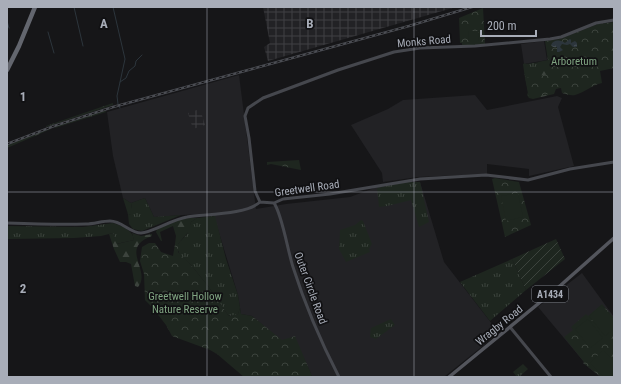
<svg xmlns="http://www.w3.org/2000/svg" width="621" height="384" font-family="'Roboto Condensed',sans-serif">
<defs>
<pattern id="industrial-grid" width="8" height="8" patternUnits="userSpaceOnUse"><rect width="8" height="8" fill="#222225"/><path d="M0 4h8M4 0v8" fill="none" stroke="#3f3f43"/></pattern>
<pattern id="grass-tufts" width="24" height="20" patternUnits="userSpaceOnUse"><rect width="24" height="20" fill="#1e261f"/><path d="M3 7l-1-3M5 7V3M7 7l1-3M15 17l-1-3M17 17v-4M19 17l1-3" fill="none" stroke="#3c433d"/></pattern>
<pattern id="forest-firs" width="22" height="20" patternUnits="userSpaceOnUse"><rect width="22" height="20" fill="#1e261f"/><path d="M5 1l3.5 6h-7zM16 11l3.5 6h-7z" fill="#3c433d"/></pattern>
<pattern id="park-crowns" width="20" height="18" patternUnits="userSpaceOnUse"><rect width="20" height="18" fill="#1e261f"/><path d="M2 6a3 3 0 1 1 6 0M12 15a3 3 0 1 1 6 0" fill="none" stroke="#3c433d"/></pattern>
<pattern id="garden-furrows" width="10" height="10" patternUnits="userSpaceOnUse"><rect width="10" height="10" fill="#1e261f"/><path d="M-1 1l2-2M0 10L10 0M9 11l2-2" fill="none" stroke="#3c433d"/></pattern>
<pattern id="water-ripples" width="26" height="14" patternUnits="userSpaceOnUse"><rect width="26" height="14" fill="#2c353c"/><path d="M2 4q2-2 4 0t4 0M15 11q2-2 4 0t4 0" fill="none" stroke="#485056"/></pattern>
</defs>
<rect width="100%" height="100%" fill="#161618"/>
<path fill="#222225" d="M544,41L547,60L524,64L521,44Z
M239,75L256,209L286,204L350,197L377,187L420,182L444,262L499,333L444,377H310L312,376L294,337L282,341L252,316L241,314L238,295L213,213L154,217L145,198L131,203L123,198L113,156L107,112Z
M475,95L487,110L557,96L562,98L558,107L574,166L529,176V169L487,164V174L418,177L383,182L382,173L351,125L388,109L403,100Z
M582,273L614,317V377H600L583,363L584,362L538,307Z"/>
<path fill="url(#industrial-grid)" d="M263,7H456L268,61L264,47L270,43Z
M200,109L205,125L193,129L188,113Z"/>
<path fill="url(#grass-tufts)" d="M547,61L549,74L525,78L523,64L525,63L526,64Z
M113,103V105L46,127V126Z
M105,110L106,112L55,128L54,126Z
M407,182H420L429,222L419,227L411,200L387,206L379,207L377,188Z
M145,198L154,217L181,215L142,231L133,229L129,224L128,214L131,215L132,209L131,203Z
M215,216L226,259L238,295L240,308L238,314C234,316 231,316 228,315L208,286L191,265L180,255L177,248L178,244L187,234L191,222L197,218Z
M361,220L363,221L372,244L369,249L370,252L346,262L339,249L340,230L355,225Z
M113,223C122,226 133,230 134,240L116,244L113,233L101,236L74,238L7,239V226L83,227Z
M512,259L526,290L490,321L460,282Z
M391,319L395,325L376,339L370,337L371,328Z
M523,364L528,369L519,377H517L513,372Z"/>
<path fill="url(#forest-firs)" d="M548,60L561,87L556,89L554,94L533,99L529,98L527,95L528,92L525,76L542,72L538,62Z
M51,128V129L7,148V145Z
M123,198L131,203L132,209L136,212L134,214L131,215L128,214Z
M189,218H197L191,222L189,231L178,244H175L176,236L173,226L160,232L162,241H161L156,232L157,229L182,219Z
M113,233L117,244L134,240L132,233L141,236L152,234V236C118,248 152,270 138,287L135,286L131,264L126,262H120L114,249L109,234Z"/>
<path fill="url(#park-crowns)" d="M483,8L485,44L462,46V43H460L459,18Z
M614,22V68L600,71L602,83C592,85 585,92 575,95C571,96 566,94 562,93L561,88L553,89L554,93L529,98L525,78L550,74L545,41L560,39L598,24Z
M299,160L301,170L271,164L267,165V162Z
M495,178L519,182L531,225L505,237L492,179Z
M149,243H155L161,252L173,256L175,244H178V252L191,265L208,286L228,315L230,316L238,314L240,308L241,314L252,316L282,340L295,336L312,376L244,377L217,354L210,350L172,336L166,325L152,307L145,300L144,274L140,261L142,247Z
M602,304L614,318V377H601L583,363L584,362L564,337L573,330L571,327L586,314L588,316Z"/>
<path fill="url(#garden-furrows)" d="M556,239L565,259L526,290L512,259Z"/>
<path fill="#1e261f" d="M468,31H478L479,41H469Z
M518,193L523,217L506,221L501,196Z
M602,305L614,320V329L605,336L589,316Z
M588,319L603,338L590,348L575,329Z
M603,350L614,361V376L613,377H604L590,363Z"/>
<path fill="url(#water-ripples)" d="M570,39L571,40V43L575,41L577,43V47H573L570,44L567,45L562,44L560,47L563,50L559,52H557V47H553L551,45C554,39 561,40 565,43Z"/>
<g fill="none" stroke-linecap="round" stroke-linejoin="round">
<path stroke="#2c353c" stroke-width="1" d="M74,7L83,46
M113,7L125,59L117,96L118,104
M7,21L9,28
M48,32L54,53
M120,82L126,78L129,71L135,66L136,61L142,55
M119,106L120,108"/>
<path stroke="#45474d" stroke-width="3" d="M260,202L255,191L249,138L245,116L248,108L263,98L338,70L394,52L420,48L475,46L550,39L561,37L596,23L614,20
M274,203C282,214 288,252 293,267C305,305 321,342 339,377
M7,223C33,224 60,225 86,224C94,224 102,221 110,221C122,221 130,233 141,233C151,233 173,219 187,217C205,214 246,215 260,202L274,203L283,199L330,194L420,179L486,175L528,180L570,169L614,162
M510,327L551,377"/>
<path stroke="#53555c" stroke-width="3.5" d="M449,377L561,285L614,238"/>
<path stroke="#63666e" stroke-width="4.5" d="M7,70L19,46L35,7"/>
<g stroke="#4a4c52" stroke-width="2.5">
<path id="rail" d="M7,144L54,126L113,107L409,26L472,7"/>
</g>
<use href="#rail" stroke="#111113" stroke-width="1" stroke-dasharray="3" stroke-linecap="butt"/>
</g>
<path fill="none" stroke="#a8adb8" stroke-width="1" stroke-opacity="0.55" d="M207,7V377M414,7V377M7,192H614"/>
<g text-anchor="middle" stroke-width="3.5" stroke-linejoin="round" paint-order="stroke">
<rect fill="#111113" stroke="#7b7e86" stroke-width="1" x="532" y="286" width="36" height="16" rx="3"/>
<g font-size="10" font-weight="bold" fill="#a8adb8">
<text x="550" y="298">A1434</text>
</g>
<g font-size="11" fill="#a8adb8" stroke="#111113">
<text transform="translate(424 41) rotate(-5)" y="4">Monks Road</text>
<text transform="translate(307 188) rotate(-8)" y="4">Greetwell Road</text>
<text transform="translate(311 288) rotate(70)" y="4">Outer Circle Road</text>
<text transform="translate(499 325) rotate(-39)" y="4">Wragby Road</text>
</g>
<g font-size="11" fill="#7fa381" stroke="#111113">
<text x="574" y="65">Arboretum</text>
<text x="185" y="300">Greetwell Hollow<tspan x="185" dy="13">Nature Reserve</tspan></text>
</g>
</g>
<g font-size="13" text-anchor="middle" font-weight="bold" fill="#a8adb8" stroke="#111113" stroke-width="3.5" stroke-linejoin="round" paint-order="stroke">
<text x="104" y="28">A</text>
<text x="310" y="28">B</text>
<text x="23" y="101">1</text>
<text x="23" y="293">2</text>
</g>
<rect width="621" height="384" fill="none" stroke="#a8adb8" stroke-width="16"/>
<path d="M481 30v6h55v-6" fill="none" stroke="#a8adb8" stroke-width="2"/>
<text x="487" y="30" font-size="12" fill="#a8adb8" stroke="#111113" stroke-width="3" paint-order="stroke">200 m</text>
</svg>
